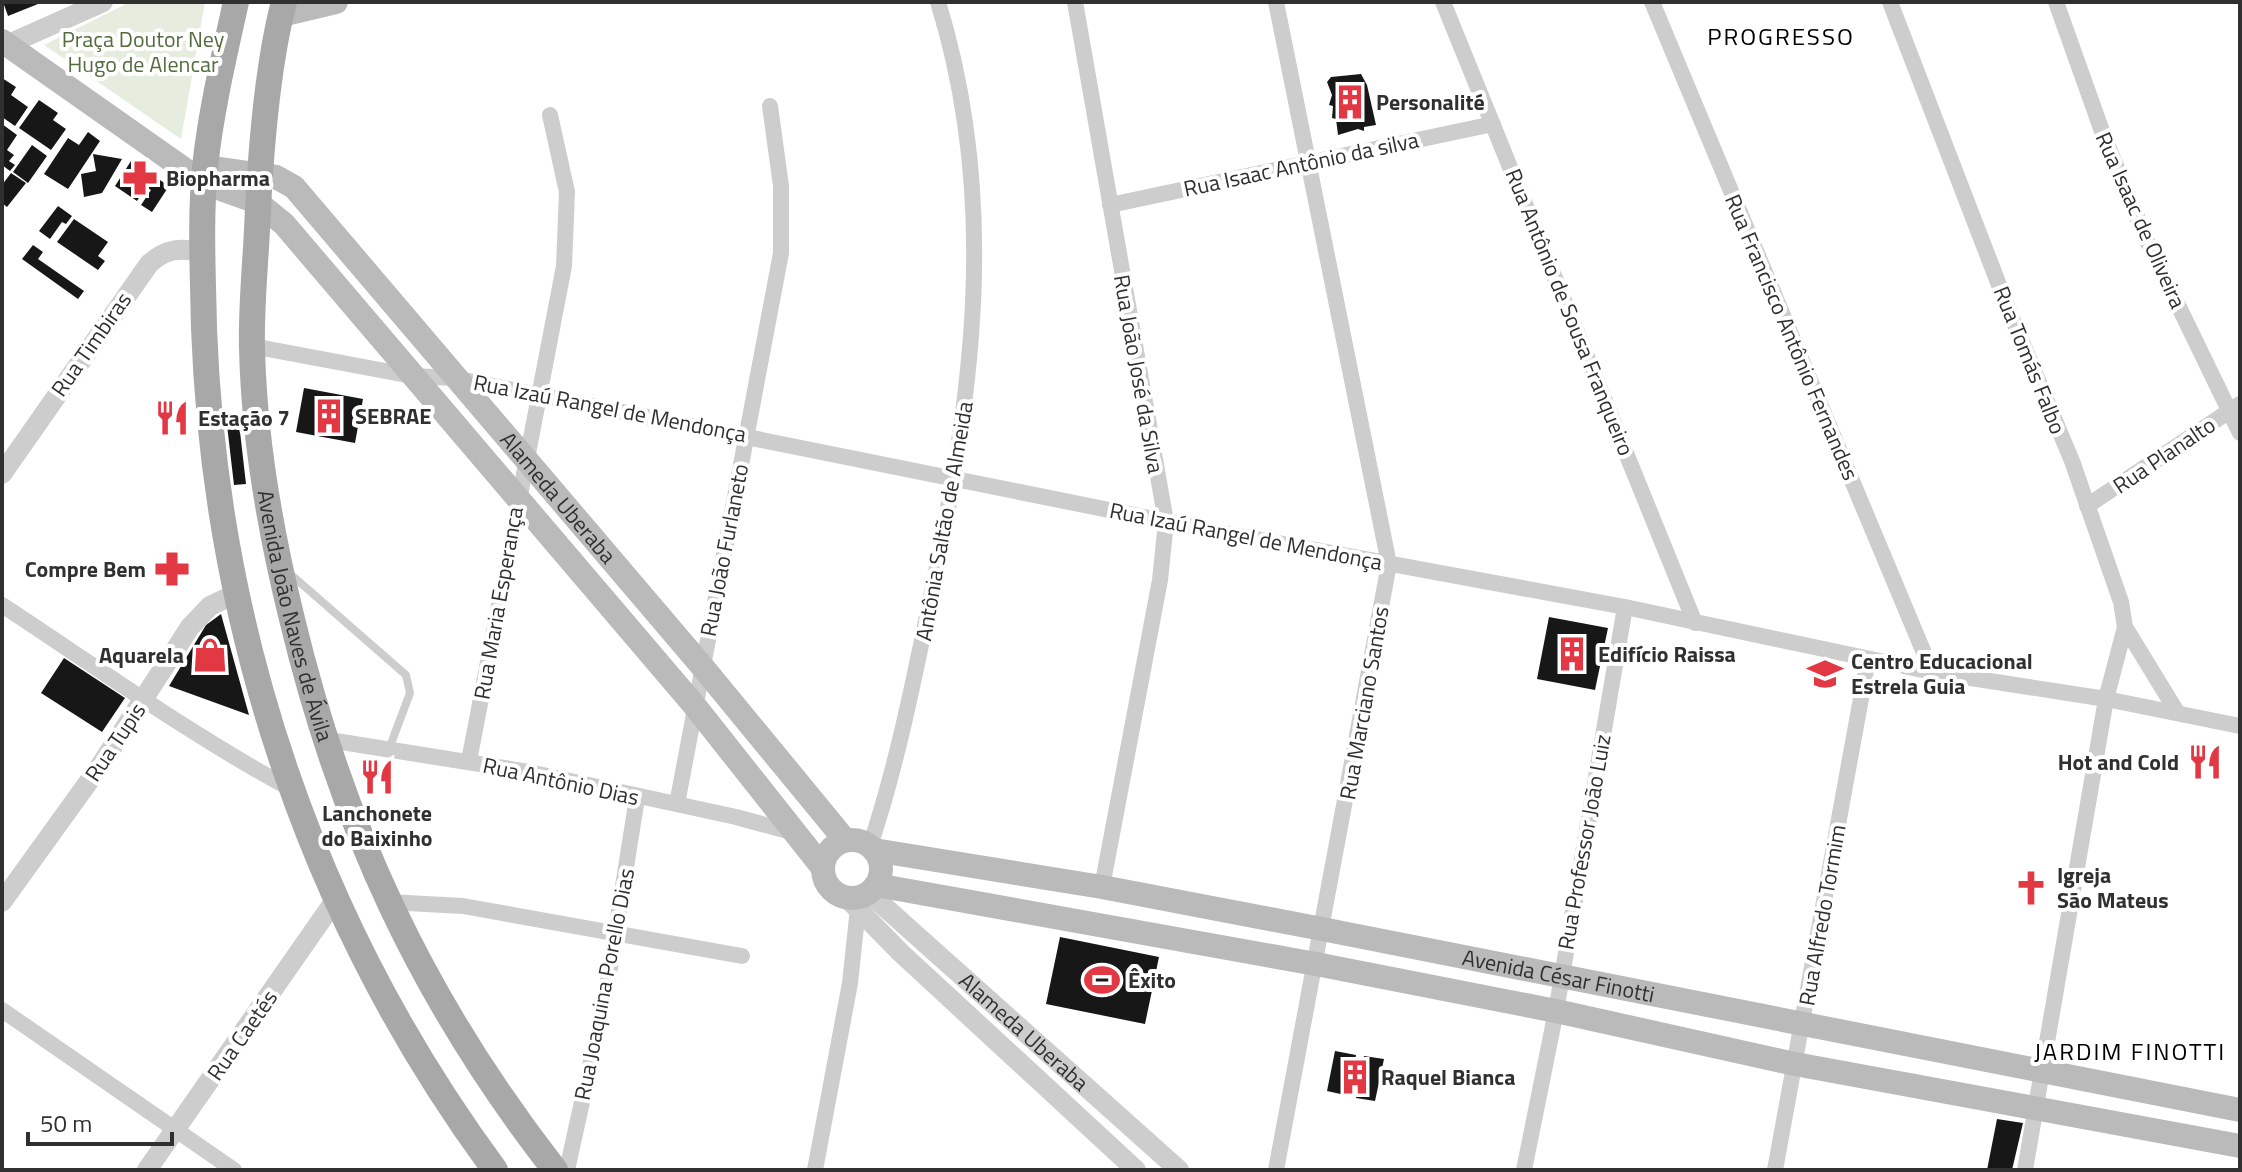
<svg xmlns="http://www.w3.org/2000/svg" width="2242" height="1172" font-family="'Titillium Web',sans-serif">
<rect width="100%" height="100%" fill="#fff"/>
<path fill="#e6eddf" d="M130,2H205L181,139L44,45Z"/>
<path fill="#171717" d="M3,2H43L8,16Z
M1361,74L1367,85L1376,125L1364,127V131L1358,129L1338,135L1336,119L1332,118L1333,106L1329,105L1332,95L1327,82L1331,77Z
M2,78L16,87L11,95L28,107L15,126L2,117Z
M39,100L58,113L53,120L66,129L51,150L19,128Z
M2,124L17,135L7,150L14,155L9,161L15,165L10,171L2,165Z
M88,132L100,141L68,189L44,174L68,138L79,145Z
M32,145L47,156L28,183L13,172Z
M93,154L122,159L102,193L84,197L81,174L96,171Z
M131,161L169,186L152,212L141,205L151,190L146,187L137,201L115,186Z
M11,173L26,183L7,207L2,203V185Z
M58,206L72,216L66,224L62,222L50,239L39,231Z
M74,219L108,242L98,256L105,261L98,270L57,242Z
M33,245L43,252L38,259L84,291L78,299L22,259Z
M304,388L363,399L355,443L296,432Z
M239,423L246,484L234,485L227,425Z
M221,614L249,715L169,686L206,625Z
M1549,617L1608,628L1595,690L1537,679Z
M64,658L125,698L102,732L41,693Z
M1060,937L1159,957L1145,1024L1046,1004Z
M1335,1051L1356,1055L1353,1072L1359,1073L1364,1056L1384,1059L1375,1101L1356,1098L1357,1084L1348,1082L1345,1095L1327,1091Z
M1997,1119L2023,1123L2012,1170H1987Z"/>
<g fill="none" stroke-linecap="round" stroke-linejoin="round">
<path stroke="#cdcdcd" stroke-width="8" d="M288,572L406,675L410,693L389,749"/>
<path stroke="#cdcdcd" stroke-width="16" d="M1075,2L1166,522L1160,580L1102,887
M1443,2L1695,623
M1652,2L1932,672
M1890,2L2009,311L2072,461L2121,602L2125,627L2177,712
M2056,2L2103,134L2147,241L2240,433
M1110,205L1493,124
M252,346L412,376L454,378L1218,532L1625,607L1932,672L2106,699L2240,726
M2087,506L2240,404
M2,605C98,668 189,734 291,789
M323,739L529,772L736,817L795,833
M469,761L564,266L567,192L550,115
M677,804L781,253V186L770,106
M870,846C898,762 915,674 933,587C973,389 999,200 938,2
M388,902L463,906L742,956
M2,1010L234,1170
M567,1170L606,993L637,798
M815,1170L850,983L858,908
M1276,1170L1389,564L1276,2
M1524,1170L1556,1011L1625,607
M1775,1170L1868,660
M2025,1170L2106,699L2125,627"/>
<g stroke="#cdcdcd" stroke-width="20">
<path d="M2,47L103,2"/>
<path d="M2,474L149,264C166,248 180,248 203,252"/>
<path id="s1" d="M869,893L1179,1170"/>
<path d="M847,898L901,953L1136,1170"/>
<path d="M2,902L100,766L190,627L210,606L237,593"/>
<path d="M147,1170L336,899"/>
</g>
<g stroke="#bababa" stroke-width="24">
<path d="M281,15L336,2"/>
<path d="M2,41L204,183L257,202L284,224L694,705L823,868"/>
<path id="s2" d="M205,167L276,177L294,187L701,665L845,840"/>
<circle cx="852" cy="869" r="29"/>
<path id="s3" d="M874,850L1102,887L1322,929L2240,1110"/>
<path d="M876,885L1316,964L1556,1011L1795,1064L2240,1146"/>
</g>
<g stroke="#a8a8a8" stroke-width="26">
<path d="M236,2C224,56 211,111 205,167C200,219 203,275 204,328C215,632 314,925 495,1170"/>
<path id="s4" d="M284,2C266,70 260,160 257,230C255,269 251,309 252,348C254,440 270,530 292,619C342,827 423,1001 555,1170"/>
</g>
</g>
<defs>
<g id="building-bare" transform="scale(2.76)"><path d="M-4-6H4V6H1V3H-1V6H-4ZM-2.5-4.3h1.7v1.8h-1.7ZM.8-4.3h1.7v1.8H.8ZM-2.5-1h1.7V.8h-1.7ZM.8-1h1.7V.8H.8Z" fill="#e23844" stroke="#fff" stroke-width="2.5" paint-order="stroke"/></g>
<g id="pharmacy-bare" transform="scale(2.76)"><path d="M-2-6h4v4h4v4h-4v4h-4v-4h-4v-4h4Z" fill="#e23844" stroke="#fff" stroke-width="2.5" paint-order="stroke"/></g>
<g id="restaurant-bare" transform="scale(2.76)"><path d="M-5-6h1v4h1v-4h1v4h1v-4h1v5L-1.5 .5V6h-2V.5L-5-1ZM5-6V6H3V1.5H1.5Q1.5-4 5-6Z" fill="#e23844" stroke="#fff" stroke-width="2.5" paint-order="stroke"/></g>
<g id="shop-bare" transform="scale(2.76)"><path d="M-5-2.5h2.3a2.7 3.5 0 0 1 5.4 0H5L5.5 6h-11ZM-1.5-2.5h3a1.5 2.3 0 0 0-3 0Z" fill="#e23844" stroke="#fff" stroke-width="2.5" paint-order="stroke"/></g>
<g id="school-bare" transform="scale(2.76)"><path d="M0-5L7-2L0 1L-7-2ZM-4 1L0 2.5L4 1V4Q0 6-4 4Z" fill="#e23844" stroke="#fff" stroke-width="2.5" paint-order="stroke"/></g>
<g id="church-bare" transform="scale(2.76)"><path d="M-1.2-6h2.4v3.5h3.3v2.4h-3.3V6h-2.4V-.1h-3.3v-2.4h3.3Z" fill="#e23844" stroke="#fff" stroke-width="2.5" paint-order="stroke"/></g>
<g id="stadium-bare" transform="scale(2.76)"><path d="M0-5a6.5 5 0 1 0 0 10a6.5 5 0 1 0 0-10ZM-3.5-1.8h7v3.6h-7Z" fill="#e23844" stroke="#fff" stroke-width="2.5" paint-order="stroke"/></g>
</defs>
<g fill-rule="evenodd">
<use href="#building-bare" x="1350" y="102"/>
<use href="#pharmacy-bare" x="140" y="178"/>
<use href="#building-bare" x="329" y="416"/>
<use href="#restaurant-bare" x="172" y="418"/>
<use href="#pharmacy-bare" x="172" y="569"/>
<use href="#building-bare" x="1572" y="654"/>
<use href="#shop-bare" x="210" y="655"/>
<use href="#school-bare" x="1825" y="674"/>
<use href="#restaurant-bare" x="2205" y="762"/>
<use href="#restaurant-bare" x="377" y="777"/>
<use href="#church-bare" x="2031" y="888"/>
<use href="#stadium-bare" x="1102" y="980"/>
<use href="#building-bare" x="1355" y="1077"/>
</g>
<g text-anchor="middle" stroke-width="8" stroke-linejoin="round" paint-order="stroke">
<g font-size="22" fill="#536c3e" stroke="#fff">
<text x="143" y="47">Praça Doutor Ney<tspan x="143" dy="25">Hugo de Alencar</tspan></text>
</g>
<g font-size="22" font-weight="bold" fill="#303030" stroke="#fff" text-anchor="start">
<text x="1376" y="110">Personalité</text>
<text x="166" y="186">Biopharma</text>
<text x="355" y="424">SEBRAE</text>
<text x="198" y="426">Estação 7</text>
<text x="146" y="577" text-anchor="end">Compre Bem</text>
<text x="1598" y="662">Edifício Raissa</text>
<text x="184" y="663" text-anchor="end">Aquarela</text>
<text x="1851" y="669">Centro Educacional<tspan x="1851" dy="25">Estrela Guia</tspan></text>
<text x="2179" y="770" text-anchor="end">Hot and Cold</text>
<text x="377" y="821" text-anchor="middle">Lanchonete<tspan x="377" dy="25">do Baixinho</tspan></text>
<text x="2057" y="883">Igreja<tspan x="2057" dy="25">São Mateus</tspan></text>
<text x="1128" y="988">Êxito</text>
<text x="1381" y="1085">Raquel Bianca</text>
</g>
<g font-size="22" fill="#303030" stroke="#fff">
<text transform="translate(1301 164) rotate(-12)" y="8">Rua Isaac Antônio da silva</text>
<text transform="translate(2141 220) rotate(66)" y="8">Rua Isaac de Oliveira</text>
<text transform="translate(1570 312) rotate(68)" y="8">Rua Antônio de Sousa Franqueiro</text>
<text transform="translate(1792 337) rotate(67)" y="8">Rua Francisco Antônio Fernandes</text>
<text transform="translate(91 344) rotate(-55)" y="8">Rua Timbiras</text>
<text transform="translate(2030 360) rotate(68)" y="8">Rua Tomás Falbo</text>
<text transform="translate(1139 374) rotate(80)" y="8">Rua João José da Silva</text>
<text transform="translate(610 408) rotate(11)" y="8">Rua Izaú Rangel de Mendonça</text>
<text transform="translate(2164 455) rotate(-34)" y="8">Rua Planalto</text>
<text dy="8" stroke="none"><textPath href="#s2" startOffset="500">Alameda Uberaba</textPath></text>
<text transform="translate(944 521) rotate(-80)" y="8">Antônia Saltão de Almeida</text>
<text transform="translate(1246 536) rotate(11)" y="8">Rua Izaú Rangel de Mendonça</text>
<text transform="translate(724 550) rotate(-79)" y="8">Rua João Furlaneto</text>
<text transform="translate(498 603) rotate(-80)" y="8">Rua Maria Esperança</text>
<text dy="8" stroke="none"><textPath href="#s4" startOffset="620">Avenida João Naves de Ávila</textPath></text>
<text transform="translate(1364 703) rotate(-80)" y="8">Rua Marciano Santos</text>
<text transform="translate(115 742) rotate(-56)" y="8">Rua Tupis</text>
<text transform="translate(561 781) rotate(12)" y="8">Rua Antônio Dias</text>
<text transform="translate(1584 842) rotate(-80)" y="8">Rua Professor João Luiz</text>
<text transform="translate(1822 915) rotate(-80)" y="8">Rua Alfredo Tormim</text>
<text dy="8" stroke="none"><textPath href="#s3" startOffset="696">Avenida César Finotti</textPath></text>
<text transform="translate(604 984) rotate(-79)" y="8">Rua Joaquina Porello Dias</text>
<text dy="8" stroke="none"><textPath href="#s1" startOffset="208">Alameda Uberaba</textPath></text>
<text transform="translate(242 1035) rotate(-55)" y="8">Rua Caetés</text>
</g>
<g font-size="24" letter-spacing="2" fill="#000" stroke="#fff">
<text x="1781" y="45">PROGRESSO</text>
<text x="2130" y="1060">JARDIM FINOTTI</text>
</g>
</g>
<rect width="2242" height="1172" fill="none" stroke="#303030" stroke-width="8"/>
<path d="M28 1132v12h144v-12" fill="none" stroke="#303030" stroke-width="4"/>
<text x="40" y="1132" font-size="24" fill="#303030" stroke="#ffffff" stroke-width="6" paint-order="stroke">50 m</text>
</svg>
